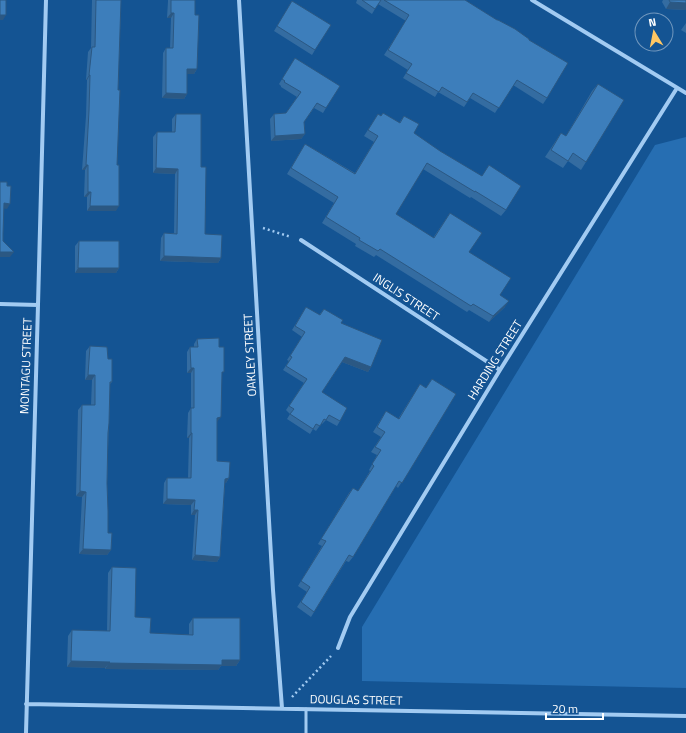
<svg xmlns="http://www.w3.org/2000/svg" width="686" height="733" font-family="'Titillium Web',sans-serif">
<rect width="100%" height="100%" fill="#145493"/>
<path fill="#266eb2" d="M686,137V688L362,681V627L655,145Z"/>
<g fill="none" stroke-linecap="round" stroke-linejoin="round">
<path stroke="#a2cbf2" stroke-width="2.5" stroke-dasharray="2 3" stroke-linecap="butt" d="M263,228L291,237
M292,697L331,656"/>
<path stroke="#a2cbf2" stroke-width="3" d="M306,733V709"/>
<path stroke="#a2cbf2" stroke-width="4" d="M239,0L273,590L282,708
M532,0L686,93
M301,240L500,370
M0,304L38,305
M338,648L350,617L500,370L677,88
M26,704L686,716
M26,733L38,305L46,0"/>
</g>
<path fill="#346ca1" d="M92,0H121L118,90L116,211H87V197H84L85,170H82L86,116L87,80H86L88,52L91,48Z
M168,0H195V15L197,69L194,74H187V94L184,99L162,98L163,53L166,48H170L171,18H167L168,1Z
M357,0H465L529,40L547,98L543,104L513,85L495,113L470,98L464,107L438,92L435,97L403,78L408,70L384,55L406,21L378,4L372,14L356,3Z
M663,0H686V10L666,9L662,2Z
M292,1L315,50L312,55L274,31Z
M686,23V33L681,30Z
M295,58L326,108L323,113L314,108L304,122L305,134L301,139L271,141L270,119L274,114L286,113L297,97L281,87V86L279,84Z
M598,84L586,162L581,170L568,161L563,168L545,157L561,133L566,136L592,91Z
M383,113L399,123L404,116L414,133L506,210L501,216L471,197L470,198L423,169L396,214L433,238L450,213L469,252L500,295L505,307L489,322L469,310L467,312L376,255L374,257L355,246L356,244L322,223L334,203L287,174L305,144L355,173L374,142L364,136L378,114L381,116Z
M176,114L201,167L205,234L221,258L218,263L160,261L161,238L164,233H174L175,174L153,173V137L157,132H172V119Z
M79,241L119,268L116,273H75V246Z
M306,307L319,315L324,309L341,323L371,367L368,372L342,362L322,392L340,421L337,426L326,420L322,424H321L316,431L313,429L310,434L287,419L290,414L286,410L304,383L283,370L289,361L287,360L302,337L292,330Z
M197,339L219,347L222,376L217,422V461L229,478L226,483H225L220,557L217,562L192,560L195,515H191V505L163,504L164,483L167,478H188L189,438H187L188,413L191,408V373H187V352L190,347H194V344Z
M90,346L108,359L112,382L110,384L107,483L108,533L111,550L107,555L79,554L82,497L76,496L78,410L82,405H91L92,380H85L86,351Z
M432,379L416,460L398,488L396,486L353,557L349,562L346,561L311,617L297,607L307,592L298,586L322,546L318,544L349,493L353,488L358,491L370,471L369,470L377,455L371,452L381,437L373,432L386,411L398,419L420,384L426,388Z
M112,567L135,617L150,633L189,635V624L193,618L240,660L236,666H221L218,670L105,669V668L67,667L68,636L72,630L107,631L108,573Z"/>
<path fill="#2b5883" d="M670,2L686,3V10L666,9Z
M171,13H174L171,18H167Z
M0,15H6L3,20H0Z
M187,69H197L194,74H184Z
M89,75H90L87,80H86Z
M166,93L187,94L184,99L162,98Z
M305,134L301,139L271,141L275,136Z
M86,165H88L85,170H82Z
M156,168L178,169L175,174L153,173Z
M88,192H91L87,197H84Z
M4,203L10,204L7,209L1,208Z
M90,206H119L116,211H87Z
M0,252H14L10,257H0Z
M164,256L221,258L218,263L160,261Z
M78,268H119L116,273H75Z
M509,301L505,307L489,322L493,316Z
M345,357L371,367L368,372L342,362Z
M191,368H194L191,373H187Z
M88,375H95L92,380H85Z
M221,417L217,422V418Z
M191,433H192L189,438H187Z
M229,478L226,483H222L225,479Z
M80,491L86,492L82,497L76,496Z
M167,499L195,500L191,505L163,504Z
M194,510H198L195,515H191Z
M83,549L111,550L107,555L79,554Z
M195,555L220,557L217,562L192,560Z
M222,660H240L236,666H221L218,670L105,669L109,663Z
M71,661L110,662L105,668L67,667Z"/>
<path fill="#3d7ebb" stroke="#2b5883" d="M0,0H6V15H0Z
M96,0H121L120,31L118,90H120L117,165H119V206H90L91,192H88V165H86L89,111L90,75H89L92,47H95Z
M171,0H195V15H199L197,69H187V94L166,93V48H173L174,13H171Z
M362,0H381L375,9Z
M384,0H465L497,20H498L515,29L529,39V40L568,63L547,98L517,80L499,108L473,93L467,102L442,87L439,92L406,73L412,64L388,50L409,15Z
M669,0H686V3L670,2Z
M292,1L331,25L315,50L277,26Z
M295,58L340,86L326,108L317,103L304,122L305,134L275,136L274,114L286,113L301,92L284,82L285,81L282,79Z
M598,84L624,100L586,162L573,153L568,161L551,150L561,133L566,136Z
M383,113L400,123L404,116L419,124L414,133L440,151L482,176L489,165L521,186L506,210L475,191V192L427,163L396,214L434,238L450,213L482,233L469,252L511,278L500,295L509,301L493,316L473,304L471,306L380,249L378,251L359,240L360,238L326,217L338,197L291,168L305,144L355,174L378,136L368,130L378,114L381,116Z
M176,114H201V167H206L205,234L222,235L221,258L164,256V233L177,234L178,169L156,168L157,132H175Z
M0,182H7V186H11L10,204L4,203L3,234V241L14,252H0Z
M79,241H119V268H78Z
M306,307L320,315L324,309L343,320L341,323L382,340L371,367L345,357L322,392L347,408L340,421L329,415L326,420L324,419L320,426L316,424L313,429L290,414L294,409L289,406L307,379L286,366L292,357L290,356L305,332L295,326Z
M219,338V347H224V372H222L221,417L217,418V461L230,462L229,478L225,479L220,557L195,555L198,510H194L195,500L167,499V478H191L192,433H191V408H194V368H191L190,347H198L197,339Z
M90,346L107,347L108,359H112V382H110L109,423L108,433L107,483L108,511V533H112L111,550L83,549L86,492L80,491L82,405H95V375H88Z
M432,379L456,394L416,460L402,483L399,481L353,557L349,555L314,612L301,602L310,587L301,581L326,541L321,539L353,488L358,491L374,466L372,464L381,450L375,447L385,432L377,427L386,411L399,419L420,384L426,388Z
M112,567L136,568L135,617L151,618L150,633L193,635V618H240V660H222V665L109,663L110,662L71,661L72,630L110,631Z"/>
<g text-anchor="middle" stroke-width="4" stroke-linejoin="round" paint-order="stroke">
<g font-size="12" fill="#fff" stroke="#145493">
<text transform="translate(406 297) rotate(33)" y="4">INGLIS STREET</text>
<text transform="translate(250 355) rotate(-93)" y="4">OAKLEY STREET</text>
<text transform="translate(495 360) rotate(-58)" y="4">HARDING STREET</text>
<text transform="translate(26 366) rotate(-88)" y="4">MONTAGU STREET</text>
<text transform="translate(356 700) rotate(1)" y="4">DOUGLAS STREET</text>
</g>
</g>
<g transform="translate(654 32) rotate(350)"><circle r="19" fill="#145493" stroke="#7298be"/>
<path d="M0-3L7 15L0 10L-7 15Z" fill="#ffc763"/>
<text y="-6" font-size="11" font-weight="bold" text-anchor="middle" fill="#ffffff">N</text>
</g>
<path d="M546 713v6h57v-6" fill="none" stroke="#ffffff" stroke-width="2"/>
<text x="552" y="713" font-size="12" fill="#ffffff" stroke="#145493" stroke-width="3" paint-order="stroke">20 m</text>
</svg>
